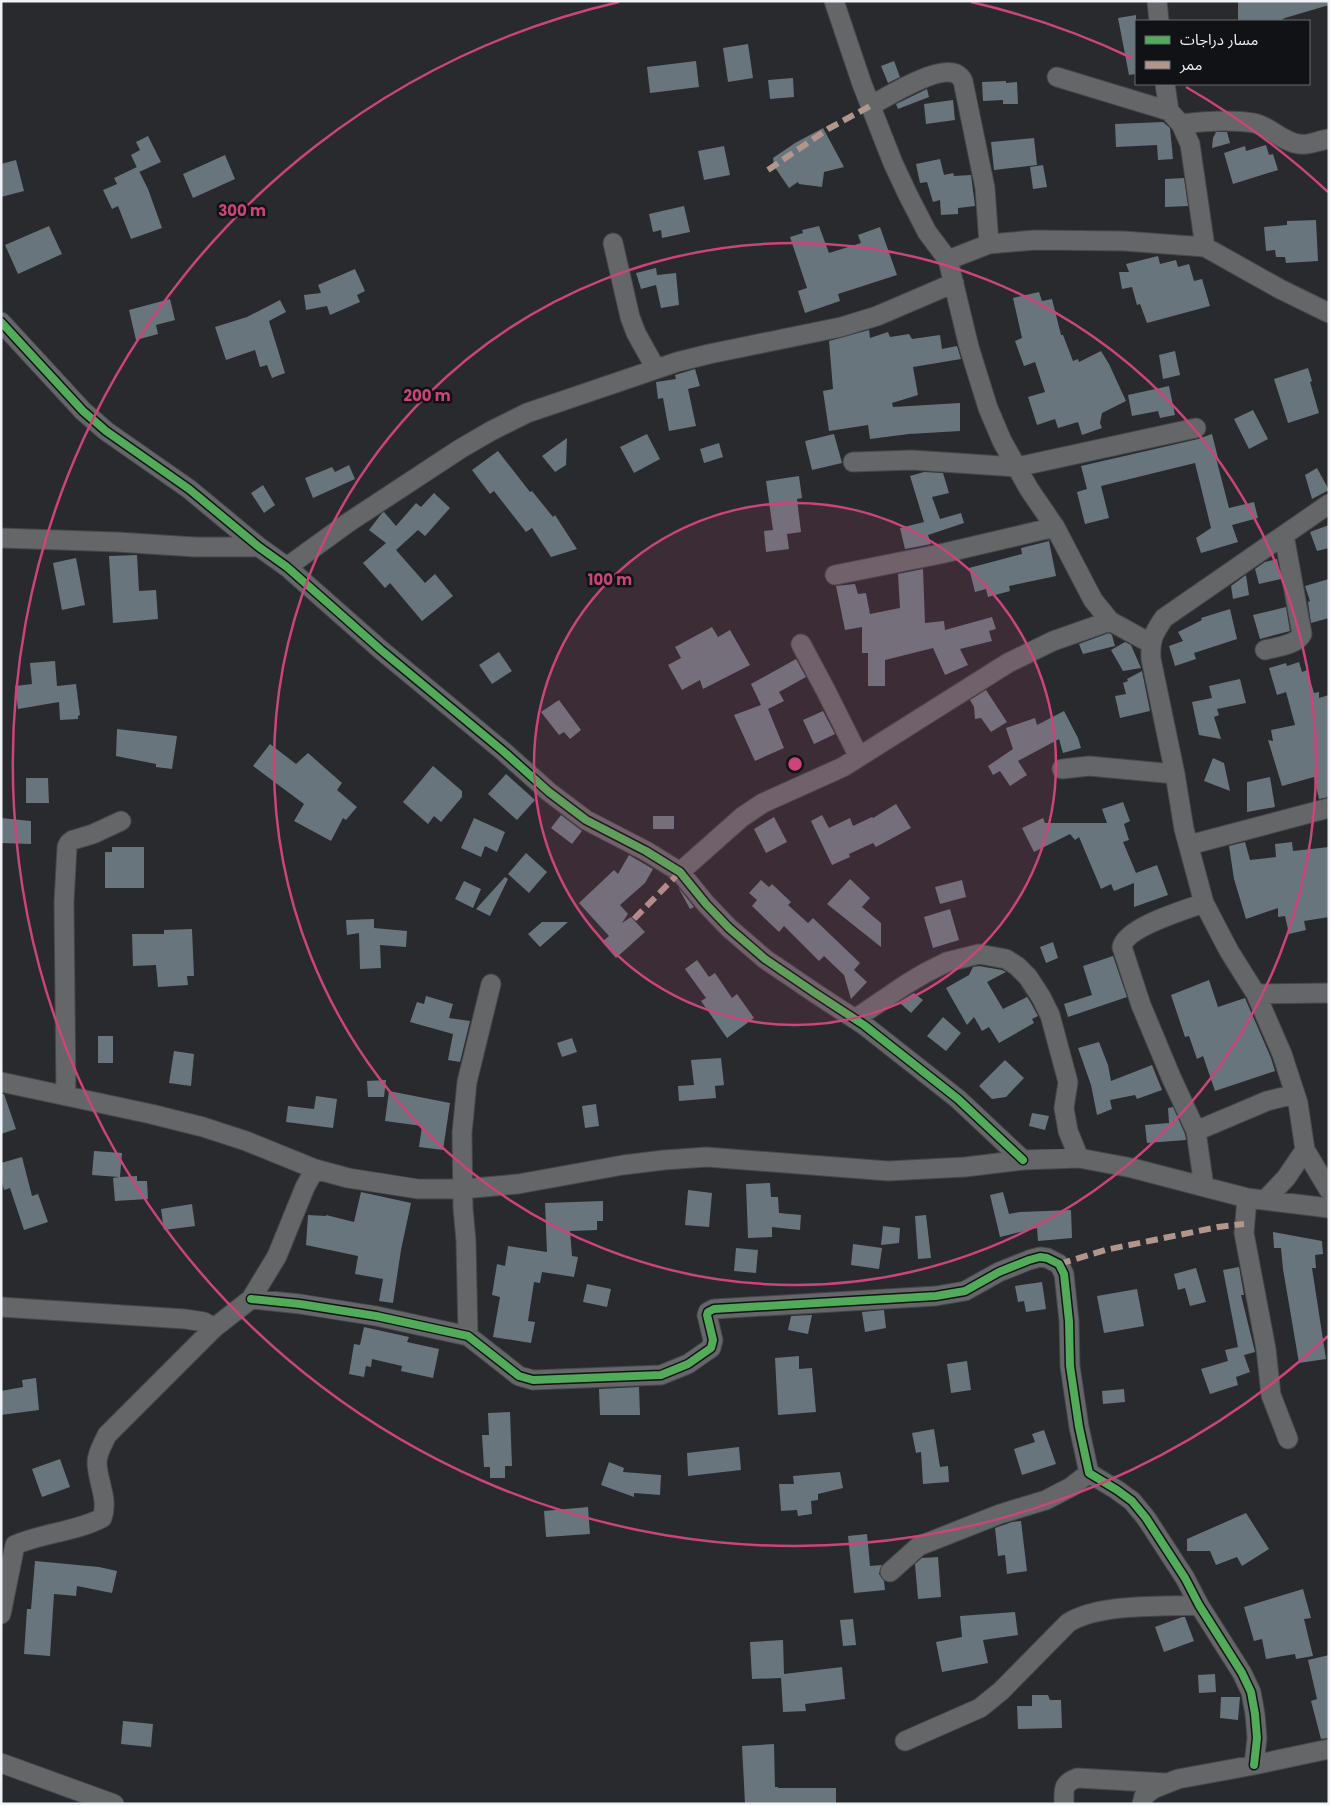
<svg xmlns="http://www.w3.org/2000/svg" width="1330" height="1805" font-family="Poppins,'Noto Sans Arabic',sans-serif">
<rect width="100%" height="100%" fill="#282a2d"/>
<path fill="#69757c" d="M1238,1H1328L1329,5L1285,18L1279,21H1238Z
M1136,15V74L1129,75L1118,18Z
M748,44L753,78L728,82L723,48Z
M696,61L699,87L650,93L647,67Z
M894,61L900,77L888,83L881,66Z
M793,78L794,97L770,99L768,80Z
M1006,81V83L1017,82L1018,104H1003V100L983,101L982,82Z
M927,89L929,97L898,109L896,104Z
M953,100L955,120L926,124L924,104Z
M1163,122L1170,128L1173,159L1158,160L1157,145L1116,147L1115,124Z
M823,128L844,167L824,172L822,187L799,184L798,182L789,188L774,166L773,158L795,143Z
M1216,132H1227L1230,143L1212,148L1213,138Z
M148,136L161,162L139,172L131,155L140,150L136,142Z
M1034,138L1037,165L994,170L991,142Z
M1266,145L1269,155L1273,154L1278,170L1233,184L1224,153L1245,146L1246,151Z
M724,146L730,175L704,180L698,151Z
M225,155L235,179L193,198L183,174Z
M940,159L944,175L953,173L954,176L971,175L975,206L958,208V214L941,215L940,200L933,202L927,182L920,183L916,164Z
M16,160L24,191L1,197V164Z
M1043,165L1047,187L1033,189L1030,167Z
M137,167L148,189L162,228L131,239L118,206L112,209L103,190L117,184L114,178Z
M1184,178L1188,206L1165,207V179Z
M684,206L690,232L662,238L661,230L653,232L649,214Z
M1316,220L1318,261L1286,263L1285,257H1276L1275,250L1266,251L1264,227L1287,225V221Z
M49,226L62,254L18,274L5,245Z
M819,226L829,253L861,243L858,235L880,227L897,275L838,294L840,301L805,313L798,291L807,288L790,237L803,233L802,230Z
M1158,256L1160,264L1176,260L1178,267L1189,264L1194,281L1202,279L1210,306L1147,323L1140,304L1137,305L1132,287L1122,289L1119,272H1129L1126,264Z
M656,268L657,275L676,273L679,305L661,308L656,285L641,289L636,273Z
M355,269L365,291L357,295L360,302L330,315L327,306L306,310L304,295L321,293L318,285Z
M1039,292L1042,301L1052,299L1061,335H1063L1073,361L1078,359L1079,362L1101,351L1109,364L1126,401L1102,413L1100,423L1102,428L1082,435L1078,422L1058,428L1055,419L1037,425L1028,397L1045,392L1035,362L1024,366L1015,341L1022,338L1013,298Z
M170,299L175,320L156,325L158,334L136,340L129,310Z
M280,300L286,312L269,321L285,373L272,378L267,365L260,367L255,350L226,360L215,327L247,317Z
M869,330L870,338L888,332L890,337L909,334L912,339L940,335L942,349L957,346L961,359L913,367L918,395L892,403L893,407L960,403V431L909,434L870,439L868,425L829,431L823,391L833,389L829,341Z
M1175,351L1180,375L1163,379L1159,355Z
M1308,368L1312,381L1310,382L1319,413L1288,423L1274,379Z
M695,369L700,386L688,389L696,426L669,431L663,398L658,399L656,382L676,379L675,375Z
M1169,386L1175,415L1160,418L1158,411L1132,416L1128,395Z
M1253,410L1268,439L1249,449L1234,419Z
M647,434L660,459L634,473L620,447Z
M834,434L842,463L812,470L805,441Z
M1212,434L1218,458H1216L1229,508L1254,502L1258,518L1232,525L1238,542L1201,553L1196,538L1211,528L1195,463L1101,486L1109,518L1085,524L1077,492L1087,489L1081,466L1198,439Z
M567,438L566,465L555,472L542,456Z
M719,443L723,457L704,463L700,449Z
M498,451L530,492L532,491L553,517L555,515L577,549L551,557L532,528L526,532L494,491L490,494L472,470Z
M349,465L355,479L313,498L305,478L332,467L335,472Z
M1317,468L1329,490L1312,499L1305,475Z
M924,472L943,473L949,493L932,497L940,519L961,513L964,523L928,535L931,544L905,549L900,528L924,522L910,476Z
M799,476L802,498L797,499L801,532L787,534L789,549L766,552L764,531L773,530L766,481Z
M263,485L275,505L264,513L251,493Z
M434,493L450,508L425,536L418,530L396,550L425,583L435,574L453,596L422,621L390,583L385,588L363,563L386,543L369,530L382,513L384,512L396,526L416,503L421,507Z
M1329,525V548L1317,551L1310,532Z
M1049,541L1056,576L1009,586L1010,591L988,597L986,589L975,592L969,568L1022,554L1021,548Z
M137,555L139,591L156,590L158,619L113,623L109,556Z
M76,558L85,605L62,610L53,563Z
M1277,559L1281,579L1259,584L1255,569L1265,562Z
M923,569L925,623L944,621L945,630L992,617L996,629L989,631L992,641L960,649L968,665L945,675L933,648L885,660V686H868V653H862V627L845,630L836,586L855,584L858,594L866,593L870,614L900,608L898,574Z
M1246,575L1249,595L1233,599L1231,586Z
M1329,579V618L1311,623L1308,602L1310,601L1305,586Z
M1286,607L1290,631L1260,639L1253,615Z
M1230,609L1237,639L1194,653L1196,659L1175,666L1169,646L1183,641L1178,632L1202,620L1201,618Z
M712,627L718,637L730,630L750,665L703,689L700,680L682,690L668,665L681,658L675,647Z
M1109,633L1112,635L1115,646L1083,654L1079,644Z
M1125,642L1131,645L1141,668L1123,671L1111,650Z
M499,652L512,671L492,684L479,665Z
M796,659L806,677L779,692L784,701L768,709L784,748L755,761L734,715L761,705L751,684Z
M55,661L57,686L76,684L80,715L78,716V719L60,720L59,702L18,709L15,686L32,684L30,663Z
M1299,662L1302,672L1307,670L1314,693L1319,692V698L1329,695V797L1319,799L1314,777L1282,786L1268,740L1273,741L1271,730L1295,725L1286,692L1277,695L1269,668L1286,663L1287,666Z
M1142,671L1150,711L1120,718L1115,696L1126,694L1123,683L1128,681L1127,679Z
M1240,679L1246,703L1217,709L1219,715L1214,717L1221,739L1199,735L1192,702L1212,698L1209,686Z
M986,690L1007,722L991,732L981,718L975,719L974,707L970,700Z
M559,700L581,730L570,739L564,732L559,735L541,712Z
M823,711L835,734L814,744L803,720Z
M1064,711L1078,738L1081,748L1063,753L1059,739L1018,761L1027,775L1010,786L1000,771L993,775L988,766L1013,749L1006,728L1035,718L1037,725Z
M117,729L177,736L172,769L156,767V764L116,756Z
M270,744L296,764L308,753L342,783L337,790L357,807L346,820L343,818L331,841L294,821L304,804L253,766Z
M1213,758L1224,763L1230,791L1204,781Z
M433,766L462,791V797L441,822L434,816L428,824L403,802Z
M506,774L535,800L517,820L488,794Z
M1270,777L1275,807L1247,812V782Z
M26,778H48L49,803H26Z
M1123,802L1130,821L1124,824L1129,840L1123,842L1136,873L1157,865L1168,895L1134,907V883L1114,891L1111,884L1101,889L1079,837L1075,840L1070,834L1034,852L1022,828L1043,818L1045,823H1107L1102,809Z
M896,804L911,828L876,847L873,843L849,854L850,857L832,865L811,821L822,815L829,828L850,818L853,826L872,817L873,818Z
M561,815L582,831L572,844L551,828Z
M653,816H674V829H653Z
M774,817L787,842L766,853L754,829Z
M1,818L31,821V844L1,843Z
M474,818L505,832L497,852L485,846L481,857L461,848Z
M1245,842L1250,860L1276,857L1275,844L1292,842L1293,851L1329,847V917L1304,921L1306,930L1289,934L1285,916L1278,917V908L1246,919L1234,879L1229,846Z
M112,847H144V888H105V852H112Z
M526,853L547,872L529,893L508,874Z
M629,855L653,869L645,883L620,905L628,914L622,923L631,917L645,932L616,958L602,942L609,936L579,903L614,870L618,874Z
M505,877L508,879L490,916L476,909Z
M850,879L870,898L862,907L881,923V947L827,904Z
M761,880L769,887L772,884L791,902L788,905L808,923L813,918L860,963L854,970L867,982L851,999L844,975L824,956L819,961L784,926L779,932L752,906L757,900L749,893Z
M962,880L966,897L940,904L935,887Z
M464,881L481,889L473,908L455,899Z
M678,887L694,907L690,909Z
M950,909L959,940L933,948L924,917Z
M374,919V928L407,931L406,947L380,945L381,968L360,969L359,933L347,935L346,920Z
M542,922H568L540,947L528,934Z
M192,929L194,976H187L188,985L158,987L156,965L133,966L132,934H164V930Z
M1053,942L1058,958L1046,963L1040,947Z
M1113,956L1127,997L1068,1017L1064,1004L1092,995L1083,966Z
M697,960L709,977L715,973L732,998L737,994L754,1018L727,1038L701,1001L706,998L685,969Z
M979,966L1002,970L1006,972L987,982L1003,1009L1027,997L1019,984L1031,1003L1038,1016L1032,1019L1034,1023L999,1043L989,1027L982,1031L974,1017L967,1025L946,988L969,975L973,967Z
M1209,980L1218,1007L1245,998L1271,1058L1275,1071L1215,1091L1203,1056L1197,1059L1189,1036L1185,1037L1171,995Z
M914,993L923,1000L911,1013L899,1002Z
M426,996L453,1004L449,1018L470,1021L460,1062L448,1060L453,1034L410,1022L417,1002L424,1004Z
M943,1017L961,1033L946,1051L927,1036Z
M98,1036H113V1063H98Z
M572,1038L577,1052L562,1057L557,1043Z
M1099,1042L1108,1065L1111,1081L1152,1065L1162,1090L1137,1099L1135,1095L1110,1100L1112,1109L1097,1115L1091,1085L1078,1048Z
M174,1051L194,1054L191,1086L169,1083Z
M721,1058L724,1085L715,1086L716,1098L679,1101L678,1086L694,1085L691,1060Z
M1005,1060L1024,1078L1006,1097L992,1099L979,1086Z
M386,1080L384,1097H368L367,1081Z
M389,1091L450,1103L443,1150L419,1147L422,1126L385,1121Z
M1,1094H4L16,1129L1,1134Z
M316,1096L337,1099L333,1128L286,1122L288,1106L314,1109Z
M596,1104L599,1126L585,1128L582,1106Z
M1173,1107L1185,1134L1186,1140L1147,1143L1145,1125L1169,1123L1168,1108Z
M1032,1113L1049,1116L1045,1130L1029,1126Z
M94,1151L122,1153L120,1177L137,1176V1181H147L148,1199L115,1201L113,1178L119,1177L92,1175Z
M22,1157L32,1196L38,1194L48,1222L24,1230L10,1188L4,1190L1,1178V1163Z
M770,1183L771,1197H778L779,1213L801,1215L800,1230L772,1227V1237L748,1238L746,1184Z
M688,1190L712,1193L709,1227L685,1225Z
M361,1192L411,1203L401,1250L393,1303L379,1301L383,1279L355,1274L358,1256L306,1245L308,1215L326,1216V1215L354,1222Z
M1003,1192L1009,1214L1020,1212L1071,1210L1072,1238L1038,1241L1037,1228L1000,1237L990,1195Z
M603,1201V1221H597V1230L570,1231L572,1256L578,1257L574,1277L542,1272L540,1283L534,1282L528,1321L535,1322L531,1343L493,1337L500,1297L492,1295L497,1264L505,1266L508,1246L547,1252L545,1203Z
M192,1204L195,1226L164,1230L161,1209Z
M926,1215L931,1258L918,1259L915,1216Z
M883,1226L900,1228L899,1243L881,1245Z
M1273,1232L1322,1241L1323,1254L1315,1255L1316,1268H1312L1326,1359L1299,1363L1283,1269L1281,1248H1274Z
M853,1244L882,1248L879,1269L851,1265Z
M736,1248L758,1250L756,1273L734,1271Z
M1239,1267L1244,1295H1241L1255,1352L1244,1355L1250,1372L1236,1377L1238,1385L1210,1394L1201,1369L1228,1361L1225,1350L1238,1347L1223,1270Z
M1196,1268L1206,1302L1190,1306L1185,1288L1178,1290L1174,1274Z
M1042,1282L1046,1309L1026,1312L1024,1301L1018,1302L1015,1286Z
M587,1284L611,1289L607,1307L583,1302Z
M1137,1289L1144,1326L1104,1333L1097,1296Z
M884,1310L886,1328L865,1332L862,1312Z
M812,1315L808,1334L788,1330L791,1316Z
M364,1327L409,1337L407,1342L439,1349L433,1378L401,1371L402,1366L372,1359L371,1367L366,1366L364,1377L349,1374L354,1344L360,1345Z
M799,1356V1369L812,1368L816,1412L778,1415L775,1358Z
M967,1361L971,1390L951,1393L947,1364Z
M36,1378L39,1410L1,1415V1391L23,1387L22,1380Z
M639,1387L640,1415H600L599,1389Z
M1124,1389L1125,1402L1103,1404L1102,1391Z
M510,1412L512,1466H505V1478H490V1467H484L482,1435H489L488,1413Z
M934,1429L940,1467L948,1466L949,1482L923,1484L921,1452L916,1453L912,1433Z
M1044,1430L1056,1464L1022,1475L1014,1449L1035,1442L1032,1434Z
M739,1447L741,1470L688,1476L687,1453Z
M60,1459L70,1487L42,1497L32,1469Z
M609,1462L624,1468L623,1472L661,1475L660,1495L634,1493V1497L601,1485Z
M840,1472L843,1488L818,1494V1500L811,1501L812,1514L798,1516L797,1510L781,1511L779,1484H794L793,1476Z
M588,1507L590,1534L546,1537L544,1511Z
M1246,1513L1269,1549L1242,1566L1237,1557L1216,1565L1210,1551H1187V1539Z
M1021,1521L1027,1571L1007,1574L1005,1555L998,1556L995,1528L1012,1522Z
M867,1534L870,1566L882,1565L879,1574L884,1581L885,1590L854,1593L848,1536Z
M938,1557L941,1597L918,1599L915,1564L922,1558Z
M35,1561L99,1567L117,1571L112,1593L77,1586L76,1596L54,1594L50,1656L24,1654L27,1609H31Z
M1303,1589L1311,1618L1304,1619L1313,1656L1296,1659L1295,1654L1266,1659L1262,1639L1254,1641L1244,1607Z
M1015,1612L1018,1635L983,1640L988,1663L942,1672L936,1642L962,1637L960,1616Z
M1182,1617H1185L1194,1641L1164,1652L1155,1627Z
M853,1619L856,1645L843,1646L840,1620Z
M783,1640L784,1674L842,1667L845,1699L805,1704L806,1711L783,1712L781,1678L752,1679L750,1642Z
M1329,1655V1738L1321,1739L1311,1701L1317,1699L1308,1660Z
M1215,1674L1216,1692L1199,1693L1198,1675Z
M1032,1695H1048L1050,1700H1061L1062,1728L1018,1729L1017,1706H1032Z
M1221,1697H1240L1238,1720L1220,1718Z
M123,1721L153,1724L151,1747L121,1744Z
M774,1744L775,1787H778V1788H836V1804H745L742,1746Z"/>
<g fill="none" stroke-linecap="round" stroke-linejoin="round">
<g stroke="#45484b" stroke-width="21">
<path id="minor" d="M834,1L862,84L893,163L908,195L927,232L948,260
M1157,1L1159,21
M1057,77L1169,111L1181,124L1190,144L1205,247
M1165,84L1169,111
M872,105C888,96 941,63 958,75C961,77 962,79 963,81L985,188L989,244
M1181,124C1205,121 1229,119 1254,123C1270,126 1282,142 1299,144C1309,146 1319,140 1329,139
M613,243L630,317L636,333L656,369
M1,322L83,411L106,431L189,489L259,547L287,567L381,650L503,751L549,792L586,820L646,851L680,872L706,904L729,928L765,959L815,993L864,1025L958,1099L1023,1160
M853,462L912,460L1017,467L1196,428
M1329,504L1164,618C1153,634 1150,640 1151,659L1175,774L1184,829L1204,903L1229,951L1256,994L1282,1054L1298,1103L1305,1150L1329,1190
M1,538L117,542L195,547H259
M287,567L349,522L460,449L491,431L527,413L677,362L709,354L841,327L877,316L954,283
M835,575L940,554L1055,527
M1150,643L1110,621L1093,600L1055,527L1029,489L1002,441L988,408L969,347L948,260L989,244L1035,240L1124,241L1205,247L1280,289L1329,313
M801,644L826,691L859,757
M1265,650C1276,647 1297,645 1302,634L1284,535
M1062,769L1089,766L1175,774
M1189,845L1329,808
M680,872L742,817L763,803L843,767L1008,663L1053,641L1110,621
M1204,903C1185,910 1126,927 1122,947L1141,1005L1171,1077L1196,1131L1204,1187
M1256,994L1329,993
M855,1019L905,985L925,973L947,962L979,954L1006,959L1017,966L1028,977L1041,997L1050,1015L1068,1082L1064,1108L1068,1131L1079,1158
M1,1082L151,1114L203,1127L246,1141L315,1169L348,1178L418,1189H463L518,1184L623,1165L664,1160L707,1157L888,1171L965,1167L1023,1160L1079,1158L1132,1168L1247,1198L1329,1208
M66,1096L64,902L67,847L69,843L73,840L93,834L121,821
M1196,1131L1267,1101L1295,1094
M1247,1198L1244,1233L1266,1349L1271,1395L1288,1439
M1266,1199L1286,1178L1305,1150
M251,1299L300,1304L376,1316L468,1336L519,1376L533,1380L661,1375L688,1364L711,1348L713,1340L707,1315L708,1312L714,1309L936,1296L965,1291L999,1272L1029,1260L1040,1257L1047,1258L1059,1264L1064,1274L1069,1321L1070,1366L1079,1427L1089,1473L1117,1490L1132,1501L1146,1518L1185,1578L1199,1605L1242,1673L1251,1692L1255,1714L1257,1738L1254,1765
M1,1307L185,1319L204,1322L214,1328
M468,1336L466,1241L463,1208L462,1133L467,1082L491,984
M890,1572L919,1546L1000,1514L1046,1500L1071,1487L1089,1473
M1,1614L15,1545C42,1533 75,1532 102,1518C109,1499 97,1481 97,1462C97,1453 103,1444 107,1435L214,1328L251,1299L277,1256L305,1187L315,1169
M905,1741L980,1708L1001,1691L1068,1623C1099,1603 1161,1607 1199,1605
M1,1763L114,1804
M1064,1804C1064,1789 1062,1784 1077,1778L1166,1783
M1142,1804L1144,1796L1153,1789L1178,1779L1254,1765L1329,1749"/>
</g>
<use href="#minor" stroke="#646668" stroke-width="19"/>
<path stroke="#b2968c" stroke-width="6" stroke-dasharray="12 6" stroke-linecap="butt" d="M768,170L828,129L872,105
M634,919L680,872
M1059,1264L1105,1250L1218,1227L1244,1224"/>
<g stroke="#101215" stroke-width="11">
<path id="cycleway" d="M1,322L83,411L106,431L189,489L259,547L287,567L381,650L503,751L549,792L586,820L646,851L680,872L706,904L729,928L765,959L815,993L864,1025L958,1099L1023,1160
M251,1299L300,1304L376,1316L468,1336L519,1376L533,1380L661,1375L688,1364L711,1348L713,1340L707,1315L708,1312L714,1309L936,1296L965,1291L999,1272L1029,1260L1040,1257L1047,1258L1059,1264L1064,1274L1069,1321L1070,1366L1079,1427L1089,1473L1117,1490L1132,1501L1146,1518L1185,1578L1199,1605L1242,1673L1251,1692L1255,1714L1257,1738L1254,1765"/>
</g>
<use href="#cycleway" stroke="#51ab58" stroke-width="8"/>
</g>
<circle cx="795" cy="764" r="261" fill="#cb447a" fill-opacity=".12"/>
<g fill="none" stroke="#cb447a" stroke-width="2.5">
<circle cx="795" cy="764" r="261"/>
<circle cx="795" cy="764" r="521"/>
<path d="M1328 1336A782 782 0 1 1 619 2M971 2A782 782 0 0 1 1132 58M1186 87A782 782 0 0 1 1328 192"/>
</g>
<circle cx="795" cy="764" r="8" fill="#cb447a" stroke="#101215" stroke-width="2.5"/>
<g font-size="15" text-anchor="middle" font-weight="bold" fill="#cb447a" stroke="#101215" stroke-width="5" stroke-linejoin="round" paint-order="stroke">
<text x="242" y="216">300 m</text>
<text x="427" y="401">200 m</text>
<text x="610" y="585">100 m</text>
</g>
<rect width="1330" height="1805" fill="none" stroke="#eff2f6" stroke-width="5"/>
<rect x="1135" y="20" width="175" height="65" fill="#101215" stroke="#696c6f"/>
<rect x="1145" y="36" width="25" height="8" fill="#51ab58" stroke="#696c6f"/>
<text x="1180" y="45" font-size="15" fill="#eff2f6">مسار دراجات</text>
<rect x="1145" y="61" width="25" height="8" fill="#b2968c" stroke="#696c6f"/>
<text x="1180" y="70" font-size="15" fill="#eff2f6">ممر</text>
</svg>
